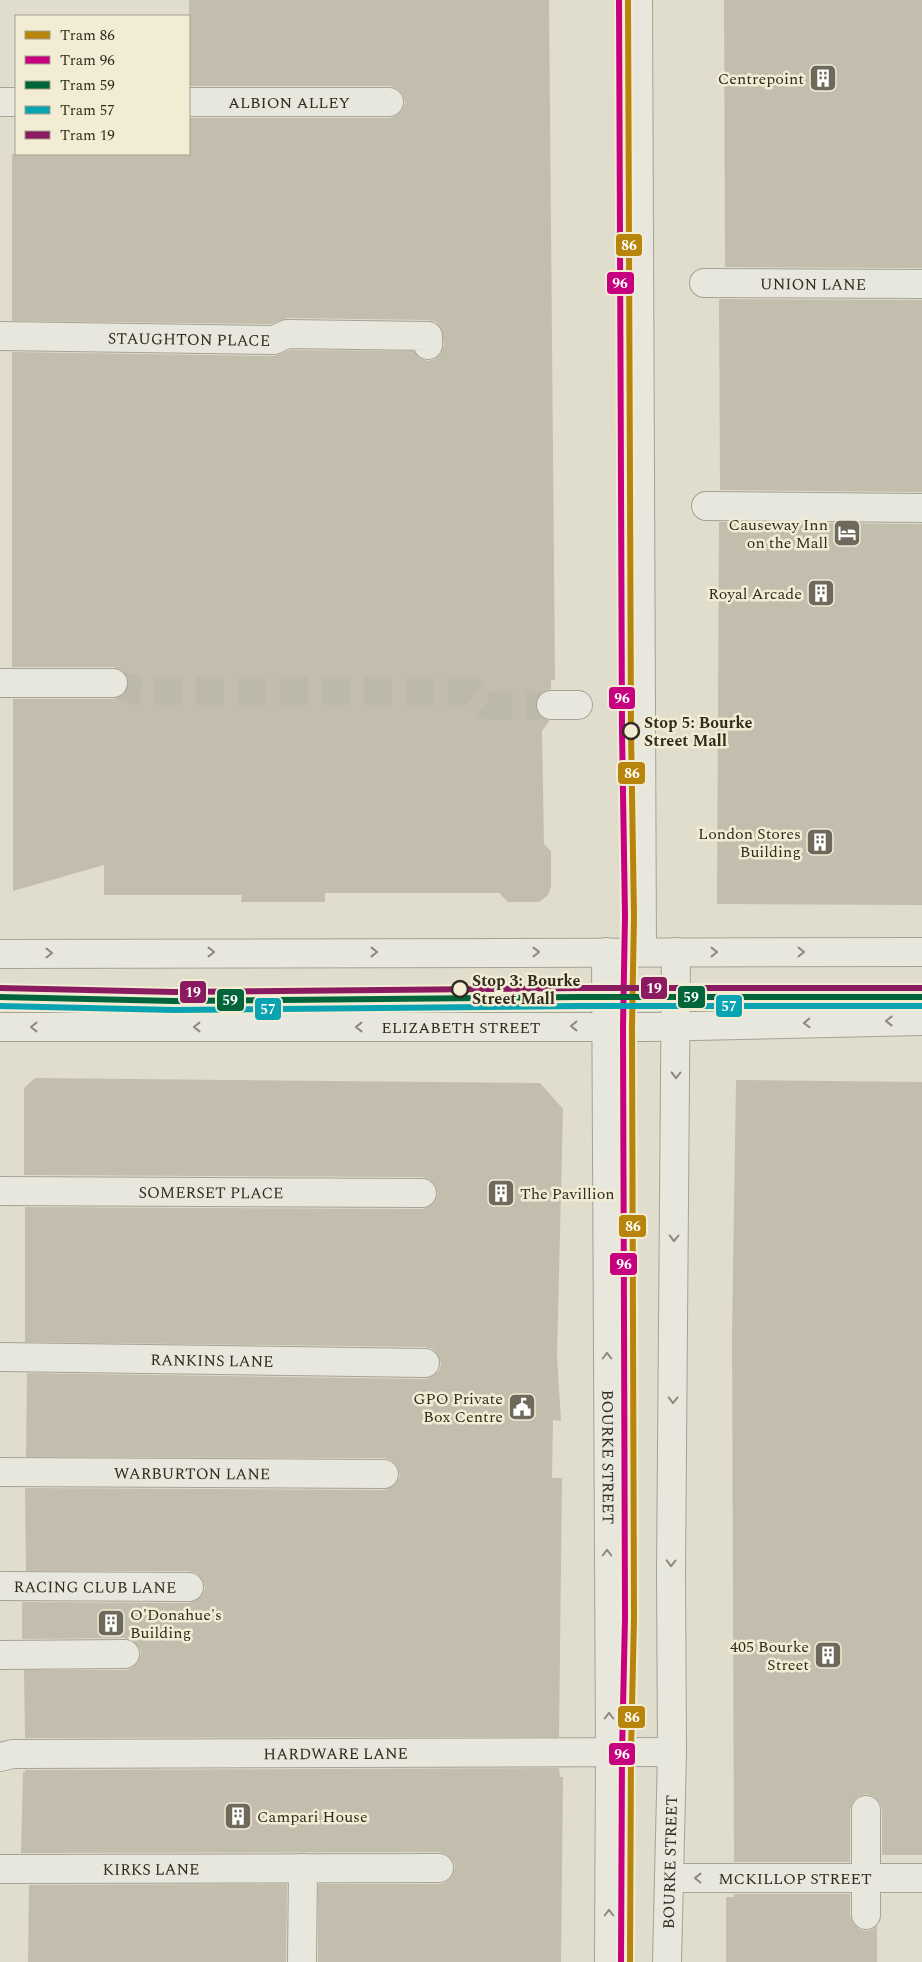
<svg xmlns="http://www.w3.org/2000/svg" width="922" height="1962" font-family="Spectral,serif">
<rect width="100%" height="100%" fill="#e0ddcc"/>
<path fill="#c3bdae" d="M189,0H549L555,680H551V689L543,692L537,698L535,705L538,713L543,718L550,720L542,731L544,844L551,851V887L548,895L539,902H508L499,893H325V902H241L242,895H104V865L13,891V699H113L120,697L126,691L129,683L127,676L121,670L113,667H12V352L274,356L290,350L414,351L420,358L428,361L435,359L441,353L444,345L441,328L436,322L428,320L287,318L271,324L12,321V154H189V118H389L397,115L403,109L405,102L402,94L396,88L389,86H189Z
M724,0H922V268L725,267Z
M719,299L922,300V492L720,490Z
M719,522L922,524V905L717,904Z
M35,1078L540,1083L563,1109L557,1357L561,1421L553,1420L552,1478H562L559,1737L25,1738L24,1670H126L132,1668L138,1662L141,1653L139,1647L133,1641L125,1638L22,1639V1602L189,1603L197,1600L202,1595L205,1588L202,1579L196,1573L189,1571H26L25,1488L384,1490L392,1487L397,1482L400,1475L397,1466L391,1460L384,1458L26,1457L27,1373L425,1379L433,1376L439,1371L441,1364L438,1355L433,1349L425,1347L25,1342V1207L422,1209L430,1206L435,1201L438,1194L435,1185L429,1179L422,1177L24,1175V1088Z
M736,1080L922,1082V1855H882V1810L880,1803L873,1796L866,1794L859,1796L853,1802L850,1810V1862H734L732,1334Z
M559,1768L560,1777H563L561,1962H318V1884H440L446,1882L452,1876L455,1867L453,1861L447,1855L439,1852L21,1853L23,1772H25V1770Z
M287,1884L286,1962H28L29,1885Z
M734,1894H850V1915L853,1923L859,1929L866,1931L873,1929L877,1925V1962H726V1897H734Z"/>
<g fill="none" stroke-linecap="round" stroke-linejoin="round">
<path stroke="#bdb9a9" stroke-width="28" stroke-dasharray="28 14" stroke-linecap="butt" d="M113,683L139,691H469L488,706L551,705"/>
<g stroke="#a5a296" stroke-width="30">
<g id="minor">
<path d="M638,0L642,951"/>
<path d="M0,102H16"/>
<path id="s1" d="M189,102H389"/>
<path id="s2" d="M704,283L922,284"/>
<path id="s3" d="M0,336L274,340L287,334L428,336V345"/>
<path d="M706,506L922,508"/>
<path d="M0,683H113"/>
<path d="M551,705H578"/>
<path id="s4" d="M606,952L610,1753L609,1962"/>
<path d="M0,954L922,952"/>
<path id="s5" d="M0,1027H650L922,1021"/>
<path id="s6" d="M0,1191L422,1193"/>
<path id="s7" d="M0,1357L425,1363"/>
<path id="s8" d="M0,1472L384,1474"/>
<path id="s9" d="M0,1586L189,1587"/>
<path d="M0,1655L125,1654"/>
<path id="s10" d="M0,1757L13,1754L672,1752"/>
<path id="s11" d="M0,1869L439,1868"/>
<path id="s12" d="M669,1878H922"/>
<path d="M866,1915V1810"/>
<path d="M302,1962L303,1868"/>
<path id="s13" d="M667,1962L672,1752L671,1573L676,952"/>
</g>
</g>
<use href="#minor" stroke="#e8e7dd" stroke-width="28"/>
<g stroke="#f1ecd3" stroke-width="10">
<path id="tram-1" d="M628,0L631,731L634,916L632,1027L634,1618L631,1752L630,1962"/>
</g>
<g stroke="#f1ecd3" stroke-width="10">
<path id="tram-2" d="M619,0L622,731L625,916L623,1027L625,1618L622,1752L621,1962"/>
</g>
<g stroke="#f1ecd3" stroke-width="10">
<path id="tram-3" d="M0,997L174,1001L579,997H922"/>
</g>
<g stroke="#f1ecd3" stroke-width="10">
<path id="tram-4" d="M0,1006L174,1010L579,1006H922"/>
</g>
<g stroke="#f1ecd3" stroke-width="10">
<path id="tram-5" d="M0,988L174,992L579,988H922"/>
</g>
<use href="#tram-1" stroke="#b7850b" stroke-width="6"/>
<use href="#tram-2" stroke="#c6007e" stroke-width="6"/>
<use href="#tram-3" stroke="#00653a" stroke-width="6"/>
<use href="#tram-4" stroke="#0aa3b1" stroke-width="6"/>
<use href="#tram-5" stroke="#8a1b61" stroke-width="6"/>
</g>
<defs><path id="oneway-chevron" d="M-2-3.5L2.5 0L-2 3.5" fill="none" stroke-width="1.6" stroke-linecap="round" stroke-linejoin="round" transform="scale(1.25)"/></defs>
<g stroke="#8d897e">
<use href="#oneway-chevron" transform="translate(211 952)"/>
<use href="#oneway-chevron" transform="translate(374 952)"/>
<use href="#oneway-chevron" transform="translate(536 952)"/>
<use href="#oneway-chevron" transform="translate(714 952)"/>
<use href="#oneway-chevron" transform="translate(801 952)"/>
<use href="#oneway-chevron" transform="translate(49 953)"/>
<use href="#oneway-chevron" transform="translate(889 1021) rotate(180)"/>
<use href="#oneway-chevron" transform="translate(807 1023) rotate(178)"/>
<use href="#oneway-chevron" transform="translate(574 1026) rotate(-180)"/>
<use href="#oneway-chevron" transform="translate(34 1027) rotate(180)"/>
<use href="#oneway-chevron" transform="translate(197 1027) rotate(180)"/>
<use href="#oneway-chevron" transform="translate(359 1027) rotate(180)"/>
<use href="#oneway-chevron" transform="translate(676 1075) rotate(91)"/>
<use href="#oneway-chevron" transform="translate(674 1238) rotate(91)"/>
<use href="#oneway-chevron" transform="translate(607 1356) rotate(-90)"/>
<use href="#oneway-chevron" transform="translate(673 1400) rotate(91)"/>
<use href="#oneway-chevron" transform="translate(607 1553) rotate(-90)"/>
<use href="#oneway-chevron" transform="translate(671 1563) rotate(91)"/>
<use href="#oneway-chevron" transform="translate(609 1716) rotate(-90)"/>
<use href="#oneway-chevron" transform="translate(698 1878) rotate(-179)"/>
<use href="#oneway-chevron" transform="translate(609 1913) rotate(-90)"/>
</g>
<defs>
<g id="building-square" transform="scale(1.4375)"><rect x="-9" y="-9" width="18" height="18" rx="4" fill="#6f695c" stroke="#f1ecd3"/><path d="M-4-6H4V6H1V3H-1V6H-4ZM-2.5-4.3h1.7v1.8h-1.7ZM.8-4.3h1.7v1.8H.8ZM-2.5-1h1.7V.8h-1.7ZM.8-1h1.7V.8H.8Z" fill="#fff"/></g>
<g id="hotel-square" transform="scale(1.4375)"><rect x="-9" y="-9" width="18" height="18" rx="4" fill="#6f695c" stroke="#f1ecd3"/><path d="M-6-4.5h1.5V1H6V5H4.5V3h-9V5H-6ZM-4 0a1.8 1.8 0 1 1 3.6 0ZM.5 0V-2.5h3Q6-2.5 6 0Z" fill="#fff"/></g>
<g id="civic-square" transform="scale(1.4375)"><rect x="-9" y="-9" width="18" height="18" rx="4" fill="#6f695c" stroke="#f1ecd3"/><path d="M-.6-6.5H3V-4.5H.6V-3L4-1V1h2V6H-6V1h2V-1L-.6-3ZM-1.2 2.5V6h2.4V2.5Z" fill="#fff"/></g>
</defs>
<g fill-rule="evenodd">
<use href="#building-square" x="823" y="78"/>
<use href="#hotel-square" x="847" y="533"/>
<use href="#building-square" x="821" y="593"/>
<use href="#building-square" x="820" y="842"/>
<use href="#building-square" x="501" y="1193"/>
<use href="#civic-square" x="522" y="1407"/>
<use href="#building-square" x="111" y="1623"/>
<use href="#building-square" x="828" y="1655"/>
<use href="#building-square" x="238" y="1816"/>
</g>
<g fill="#f1ecd3" stroke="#322b1f" stroke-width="2.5">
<circle cx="631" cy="731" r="8"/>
<circle cx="460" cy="989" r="8"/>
</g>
<g text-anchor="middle" stroke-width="5" stroke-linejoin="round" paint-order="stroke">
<g font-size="16" fill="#322b1f" stroke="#f1ecd3" text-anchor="end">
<text x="804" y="84">Centrepoint</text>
<text x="828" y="530">Causeway Inn<tspan x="828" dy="18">on the Mall</tspan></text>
<text x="802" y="599">Royal Arcade</text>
<text x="801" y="839">London Stores<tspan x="801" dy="18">Building</tspan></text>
<text x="520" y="1199" text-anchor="start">The Pavillion</text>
<text x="503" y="1404">GPO Private<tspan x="503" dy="18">Box Centre</tspan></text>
<text x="130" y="1620" text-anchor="start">O'Donahue's<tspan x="130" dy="18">Building</tspan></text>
<text x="809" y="1652">405 Bourke<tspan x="809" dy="18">Street</tspan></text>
<text x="257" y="1822" text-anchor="start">Campari House</text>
</g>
<g font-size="16" fill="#322b1f" stroke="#f1ecd3">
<text dy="6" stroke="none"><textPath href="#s1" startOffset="100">ALBION ALLEY</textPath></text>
<text dy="6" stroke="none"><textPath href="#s2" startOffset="109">UNION LANE</textPath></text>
<text dy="6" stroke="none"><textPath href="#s3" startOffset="189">STAUGHTON PLACE</textPath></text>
<text dy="6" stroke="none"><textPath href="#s5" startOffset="461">ELIZABETH STREET</textPath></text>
<text dy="6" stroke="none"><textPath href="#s6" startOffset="211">SOMERSET PLACE</textPath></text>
<text dy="6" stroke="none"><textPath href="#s7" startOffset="212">RANKINS LANE</textPath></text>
<text dy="6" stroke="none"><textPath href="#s4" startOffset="505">BOURKE STREET</textPath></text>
<text dy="6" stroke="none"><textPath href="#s8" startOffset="192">WARBURTON LANE</textPath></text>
<text dy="6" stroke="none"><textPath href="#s9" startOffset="95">RACING CLUB LANE</textPath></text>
<text dy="6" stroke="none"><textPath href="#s10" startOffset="336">HARDWARE LANE</textPath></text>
<text dy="6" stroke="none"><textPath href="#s13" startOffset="100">BOURKE STREET</textPath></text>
<text dy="6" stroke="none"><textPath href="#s11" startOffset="151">KIRKS LANE</textPath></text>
<text dy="6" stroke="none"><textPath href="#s12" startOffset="126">MCKILLOP STREET</textPath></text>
</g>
<g font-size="16" font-weight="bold" fill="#322b1f" stroke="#f1ecd3" text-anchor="start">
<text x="644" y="728">Stop 5: Bourke<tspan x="644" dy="18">Street Mall</tspan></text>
<text x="472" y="986">Stop 3: Bourke<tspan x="472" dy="18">Street Mall</tspan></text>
</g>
</g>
<g stroke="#f1ecd3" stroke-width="2">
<rect x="615" y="233" width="28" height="24" rx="5" fill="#b7850b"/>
<rect x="606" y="271" width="29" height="24" rx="5" fill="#c6007e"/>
<rect x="608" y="686" width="28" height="24" rx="5" fill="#c6007e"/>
<rect x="617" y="761" width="29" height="24" rx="5" fill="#b7850b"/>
<rect x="640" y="976" width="28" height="24" rx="5" fill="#8a1b61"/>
<rect x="179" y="980" width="28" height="24" rx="5" fill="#8a1b61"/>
<rect x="677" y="985" width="29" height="24" rx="5" fill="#00653a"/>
<rect x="216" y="988" width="29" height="24" rx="5" fill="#00653a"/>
<rect x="715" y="994" width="28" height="24" rx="5" fill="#0aa3b1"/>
<rect x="254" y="997" width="28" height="24" rx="5" fill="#0aa3b1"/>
<rect x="618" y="1214" width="29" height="24" rx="5" fill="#b7850b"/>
<rect x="609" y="1252" width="29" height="24" rx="5" fill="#c6007e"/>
<rect x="617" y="1705" width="29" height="24" rx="5" fill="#b7850b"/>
<rect x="608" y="1742" width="28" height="24" rx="5" fill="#c6007e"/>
</g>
<g font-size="14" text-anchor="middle" font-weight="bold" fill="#fff">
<text x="629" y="250">86</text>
<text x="620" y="288">96</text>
<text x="622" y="703">96</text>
<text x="632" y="778">86</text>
<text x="654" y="993">19</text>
<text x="193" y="997">19</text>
<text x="691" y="1002">59</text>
<text x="230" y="1005">59</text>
<text x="729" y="1011">57</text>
<text x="268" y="1014">57</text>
<text x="633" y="1231">86</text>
<text x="624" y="1269">96</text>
<text x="632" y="1722">86</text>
<text x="622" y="1759">96</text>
</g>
<rect x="15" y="15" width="175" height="140" fill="#f1ecd3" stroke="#a59f8b"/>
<rect x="25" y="31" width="25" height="8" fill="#b7850b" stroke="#a59f8b"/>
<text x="60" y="40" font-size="15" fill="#322b1f">Tram 86</text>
<rect x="25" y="56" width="25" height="8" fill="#c6007e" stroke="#a59f8b"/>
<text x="60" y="65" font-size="15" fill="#322b1f">Tram 96</text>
<rect x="25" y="81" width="25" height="8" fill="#00653a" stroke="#a59f8b"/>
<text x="60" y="90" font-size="15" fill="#322b1f">Tram 59</text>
<rect x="25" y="106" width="25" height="8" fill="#0aa3b1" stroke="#a59f8b"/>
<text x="60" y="115" font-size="15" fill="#322b1f">Tram 57</text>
<rect x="25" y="131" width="25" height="8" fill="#8a1b61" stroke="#a59f8b"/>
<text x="60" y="140" font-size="15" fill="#322b1f">Tram 19</text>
</svg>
